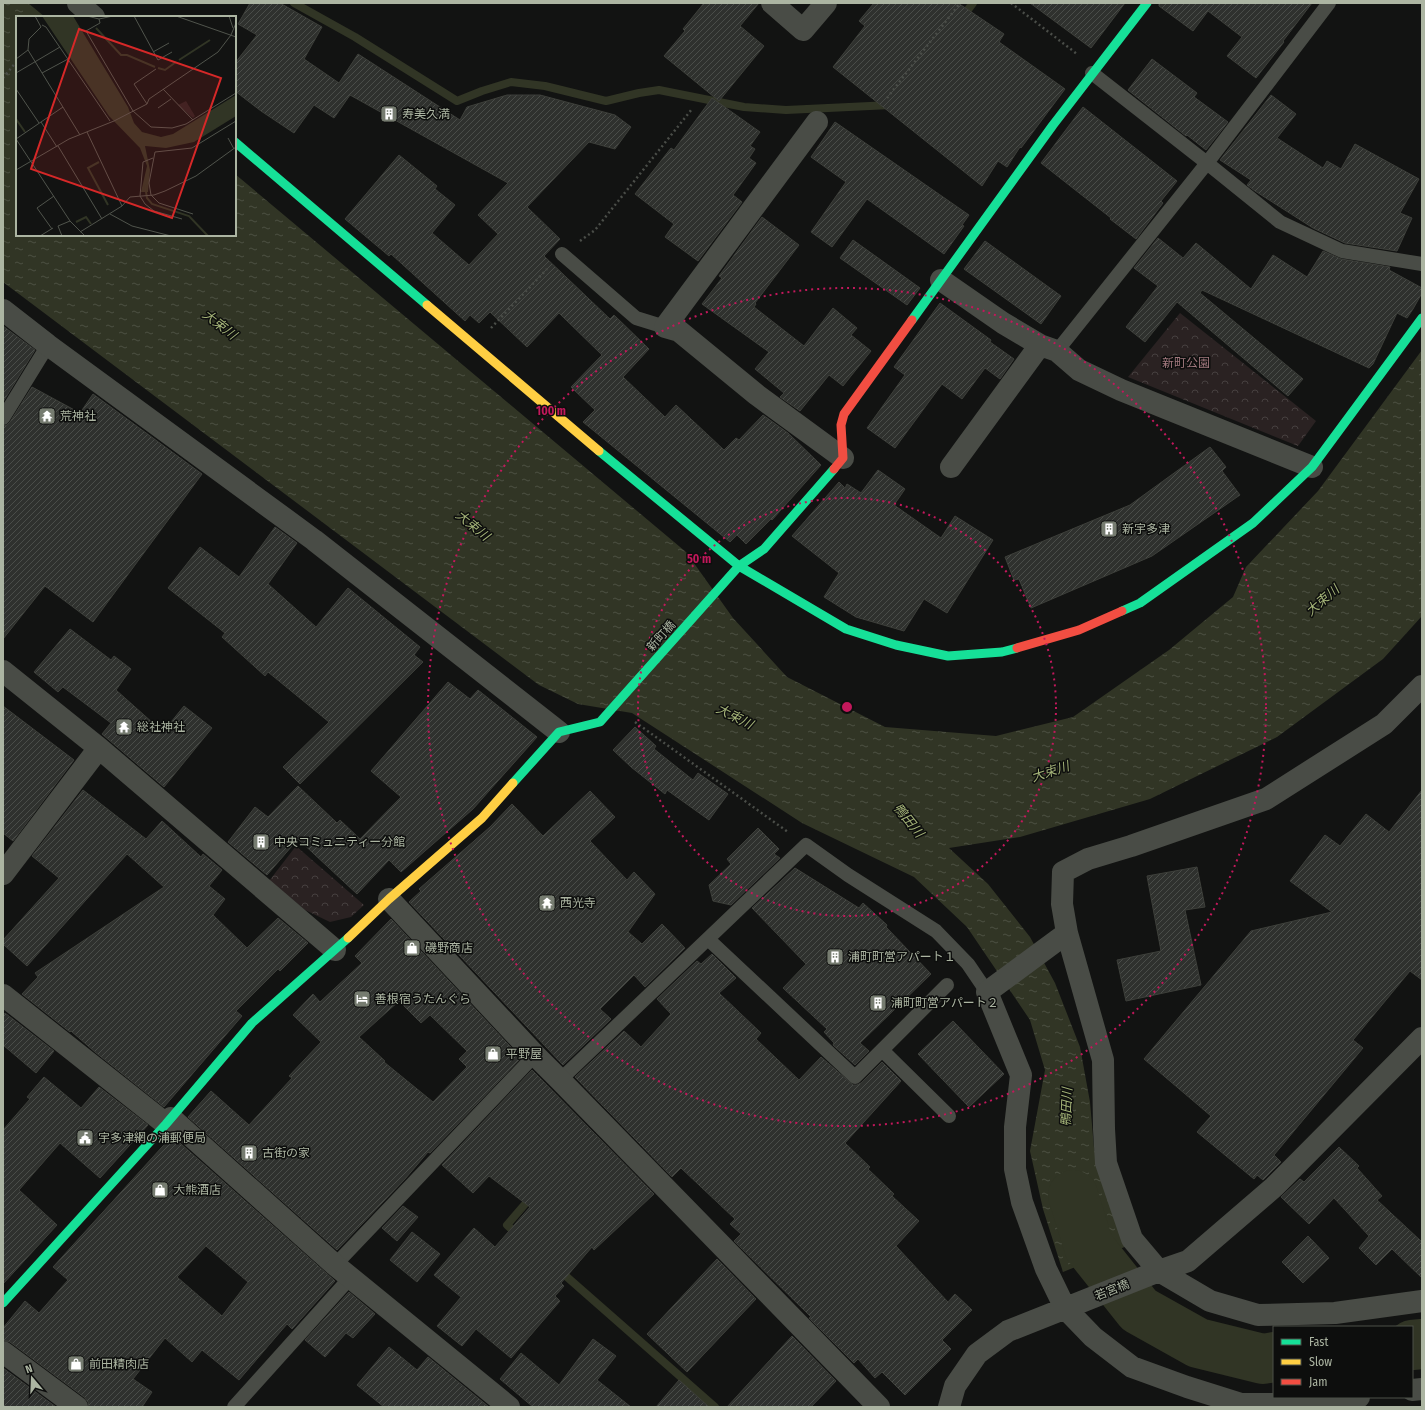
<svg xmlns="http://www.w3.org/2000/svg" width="1425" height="1410" font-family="'Fira Sans Condensed','Noto Sans JP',sans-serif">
<defs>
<pattern id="park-crowns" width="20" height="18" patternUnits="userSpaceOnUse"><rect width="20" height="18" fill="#2a2222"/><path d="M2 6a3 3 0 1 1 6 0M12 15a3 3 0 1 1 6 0" fill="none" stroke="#46403f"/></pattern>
<pattern id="water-ripples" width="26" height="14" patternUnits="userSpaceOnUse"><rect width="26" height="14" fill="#313525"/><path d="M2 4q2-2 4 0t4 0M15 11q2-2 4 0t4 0" fill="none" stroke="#4c5042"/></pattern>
<pattern id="building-hatch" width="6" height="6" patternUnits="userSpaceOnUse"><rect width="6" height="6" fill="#2f312e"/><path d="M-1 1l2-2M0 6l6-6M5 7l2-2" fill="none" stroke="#4a4d49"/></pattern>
</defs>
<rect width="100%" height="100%" fill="#121312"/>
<path fill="url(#park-crowns)" d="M1180,313L1316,421L1298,446L1128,377Z
M296,846L364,905L351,917L330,922L305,910L269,881Z"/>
<path fill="url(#water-ripples)" d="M3,3H28L45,17H17V235H235V174L686,552L733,618L787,677L885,727L996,736L1073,717L1169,650L1233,597L1246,567L1318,491L1422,350V616L1383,659L1277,737L1150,799L1020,837L949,848L988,884L1030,937L1055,983L1080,1047L1090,1102L1094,1148L1127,1246L1063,1272L1043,1209L1030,1151L1045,1070L1030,1020L967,927L914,877L802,823L632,713L578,704L539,685L3,282Z"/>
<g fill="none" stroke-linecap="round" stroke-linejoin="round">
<path stroke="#313525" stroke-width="8" d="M294,3L355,37L457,101L482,91L511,82L545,86L606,101L639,93L659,90L744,107L786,110L891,105
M961,19L973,3
M518,1235L507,1225L532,1196
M559,1270L715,1407"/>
<path stroke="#313525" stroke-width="50" d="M1073,1195L1089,1247L1139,1310L1198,1343L1263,1359L1274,1357
M1412,1345L1422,1344"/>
</g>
<path fill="url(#building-hatch)" stroke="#3d3f3a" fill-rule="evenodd" d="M250,3H280L322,27L304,59L339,83L358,54L460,120L467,107L507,95H540L615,115L631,127L615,149L589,142L527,207L560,239L544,256L610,319L614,315L649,349L623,377L665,417L676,405L724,450L736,438L739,440L763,415L788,433L821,465L772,520L771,519L746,544L737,535L730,542L583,422L595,410L571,387L602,355L559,313L527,347L490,312L479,323L470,315L465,321L391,254L389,256L345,219L399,155L437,186L435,189L455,205L432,233L469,265L498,234L478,215L508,183L350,95L334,118L314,105L294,133L261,111L235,91V63L257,35L238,24Z
M704,3H759L740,26L764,46L719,101L664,56L685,31L683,29Z
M874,3H958L1004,34L999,42L1065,89L1021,148L1020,147L1007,167L998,161L982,186L833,67L865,26L859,21Z
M1030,3H1125L1091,48Z
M1159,3H1312L1283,41L1284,42L1256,78L1227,56L1242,37L1208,11L1193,31L1159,6Z
M1152,59L1197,93L1194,97L1228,122L1206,150L1187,135L1186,136L1128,90Z
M1271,95L1296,114L1277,138L1323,168L1327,161L1341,169L1355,144L1419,179L1400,213L1412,218L1397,251L1345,243L1313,228L1255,191L1247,185L1251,180L1220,160Z
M712,98L760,132L750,146L755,149L749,158L756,163L733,195L742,202L698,261L665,237L674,224L635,194L671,148L674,150Z
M1083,107L1177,181L1161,201L1163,203L1136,239L1110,219L1111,218L1041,163Z
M835,122L969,215L962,225L964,226L944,254L867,199L832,247L811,232L846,182L811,157Z
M762,217L799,245L755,303L756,304L754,307L804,346L833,308L857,328L851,335L871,351L843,386L829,375L800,411L780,397L784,393L755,369L769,352L702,304L722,278L719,276Z
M1158,238L1183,258L1196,243L1251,289L1273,255L1307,277L1323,251L1341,259L1390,267L1389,270L1422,288V293L1413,309L1407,318L1397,313L1373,364L1369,368L1202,290L1200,293L1303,379L1288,396L1177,302L1145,342L1126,327L1158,286L1134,268Z
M853,240L920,288L907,305L840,258Z
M985,241L1061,296L1041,324L964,269Z
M940,303L991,340L990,342L1014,359L1000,379L985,368L962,399L942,384L895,448L867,428L905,375L894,367Z
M3,326L35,350L3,402Z
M32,387L80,413L93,394L202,474L93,622L45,586L3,639V426L7,425L10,422Z
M1210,447L1226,467L1222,471L1240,495L1152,556L1031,608L1019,579L1014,580L1005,557L1130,505Z
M878,470L905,489L894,505L941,538L955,516L993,540L947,613L924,599L904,631L856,617L824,597L839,573L792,536L839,482L845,488L847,484L861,493Z
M275,527L297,543L268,584L316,627L348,588L420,647L414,655L423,662L300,784L283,767L329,722L268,672L265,676L222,637L225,633L168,588L200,547L239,577Z
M70,629L111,660L114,656L131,669L116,690L163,732L184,706L212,728L164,787L102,734L111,723L63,687L58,692L34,672Z
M448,682L470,699L478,690L537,737L473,809L401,872L389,860L357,894L298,839L267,875L228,842L255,807L268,817L298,786L337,823L340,820L360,839L401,797L371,771Z
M3,706L74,760L13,841L3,833Z
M635,727L656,746L654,749L693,780L698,773L728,794L709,820L667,790L665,794L631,767L613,750Z
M83,790L146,839L162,821L201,857L203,854L222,870L209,886L225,899L213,915L247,948L278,918L308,943L280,971L278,969L236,1011L242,1016L164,1107L95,1052L71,1031L70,1032L22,994L38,977L35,973L164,887L127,854L27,966L3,944V940L59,878L32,856Z
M1422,790V980L1410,971L1353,1040L1363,1048L1274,1155L1281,1162L1263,1180L1257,1175L1254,1179L1197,1132L1211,1116L1144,1059L1251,931L1332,912L1290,881L1325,835L1340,846L1366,814L1389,832Z
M590,791L615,817L590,841L627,880L634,872L655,894L628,932L642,944L662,924L685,948L645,987L634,975L600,1009L611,1019L563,1065L409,902L421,891L419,889L490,827L512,804L543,836Z
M758,828L779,849L774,854L780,858L731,905L713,901L709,885L731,864L727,859Z
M1197,867L1205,907L1185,910L1201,985L1126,1001L1117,960L1161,951L1147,876Z
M795,868L859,908L863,903L887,925L886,927L931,974L860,1043L869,1051L855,1065L833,1045L834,1043L824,1032L827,1029L783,988L806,964L752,908Z
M391,919L521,1058L430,1153L428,1152L405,1179L337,1250L188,1117L211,1091L249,1125L292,1078L289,1076L321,1042L293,1015L313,994L320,1002L362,963L355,956ZM399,1001L421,1023L430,1015L467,1051L459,1059L467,1067L433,1102L384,1062L385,1061L359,1037Z
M712,954L736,978L719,993L761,1033L756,1039L799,1080L821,1057L853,1085H857L861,1083L882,1062L901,1081L845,1143L870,1167L868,1169L894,1194L892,1196L919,1221L896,1246L948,1302L955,1294L972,1310L942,1340L951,1349L905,1395L882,1372L875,1378L858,1359L854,1363L809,1318L811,1317L734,1241L741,1234L730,1224L735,1219L681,1168L672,1177L575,1077L624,1031L641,1047L671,1014L657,999L697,961L701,964Z
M5,1013L54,1051L36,1073L3,1045V1016Z
M953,1021L1004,1074L969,1107L918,1054Z
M532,1070L654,1194L594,1250L592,1247L561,1283L564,1286L555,1296L560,1301L511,1358L476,1329L462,1346L437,1326L461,1297L434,1275L474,1228L495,1247L530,1207L489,1176L473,1193L442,1165Z
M44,1077L81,1108L99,1087L148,1125L100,1178L60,1143L19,1190L57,1225L3,1284V1130L30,1099L27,1097Z
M172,1136L335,1281L292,1329L287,1324L239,1380L202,1350L192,1362L165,1338L133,1379L152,1392L142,1407H89L88,1402L84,1397L10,1342L3,1340V1328L25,1301L39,1313L68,1280L53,1267ZM206,1246L248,1282L222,1316L177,1277Z
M1339,1147L1359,1166L1357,1168L1382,1196L1377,1200L1422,1242V1278L1392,1249L1376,1265L1359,1248L1369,1236L1334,1198L1309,1224L1281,1197L1300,1179L1304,1182Z
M403,1206L418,1217L397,1241L382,1228Z
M412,1232L440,1254L417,1282L390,1260Z
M1308,1236L1329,1258L1303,1283L1282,1262Z
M717,1259L756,1299L687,1372L647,1334Z
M349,1292L375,1314L353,1338L346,1333L325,1357L305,1340Z
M792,1336L836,1381L811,1407H727Z
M593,1339L616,1356L597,1380L631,1407H533L500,1379L521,1353L559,1385Z
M389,1347L417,1370L428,1357L489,1407H384L357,1385Z
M3,1368L56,1407H3Z
M679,1380L709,1407H656Z"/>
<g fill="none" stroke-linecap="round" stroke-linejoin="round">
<path stroke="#4a4d48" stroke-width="2.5" stroke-dasharray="2 3" stroke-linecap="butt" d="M1011,3L1077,54
M3,78L17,61
M887,98L960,3
M580,241L595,230L692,109
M491,328L547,269
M635,722L788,832"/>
<path stroke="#494c46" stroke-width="14" d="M1329,3L1207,163L1280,222L1342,251L1422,264
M562,254L636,318L665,327
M1057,351L1207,163L1092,73
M3,418L48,345
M708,939L855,1077L947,985
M882,1050L949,1116
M560,1080L806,845L848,875L936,931L968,964L987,992
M335,1265L535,1055
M234,1407L350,1278"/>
<path stroke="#494c46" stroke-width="22" d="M78,3L94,17
M772,3L803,30L826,3
M817,122L665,327L679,331L757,395L843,458
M941,280L1003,323L1040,345L1057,351L1079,370L1121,390L1312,467
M3,310L48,345L314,540L559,732
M951,467L1040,345
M3,671L99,748L335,950
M1422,686L1384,724L1266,799L1131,846L1088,859L1063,872L1062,904L1067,933L1103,1060L1104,1129L1106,1163L1132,1239L1159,1271L1210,1301L1258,1315L1335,1313L1422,1301
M3,874L99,748
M389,899L535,1055L560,1080L879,1407
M1067,933L987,992L1021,1075L1015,1127V1169L1022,1202L1046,1269L1065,1308L1093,1337L1132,1367L1187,1387L1241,1404H1311L1359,1397
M3,995L166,1124
M171,1118L335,1265L509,1407
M3,1352L77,1407
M1412,1390L1422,1389
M949,1407L955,1386L977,1354L1008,1331L1159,1271L1188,1261L1274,1187L1422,1038"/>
<path stroke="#16e098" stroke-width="9" d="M235,142L427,305
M912,320L1053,125L1147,3
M599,451L739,566L846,629L896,645L948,656L1002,652L1017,648
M1122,611L1140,603L1253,523L1312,467L1422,318
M513,783L559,732L600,722L739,566L764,549L834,469
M3,1303L166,1124L252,1023L348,938"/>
<path stroke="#ffcf43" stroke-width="9" d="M427,305L599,451
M348,938L389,899L482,818L513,783"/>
<path stroke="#f24e42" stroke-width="9" d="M834,469L843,458L841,425L844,414L912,320
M1017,648L1079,630L1122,611"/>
</g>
<g fill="none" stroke="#c2185b" stroke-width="2" stroke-dasharray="2 4">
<circle cx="847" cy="707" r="209"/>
<circle cx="847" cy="707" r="419"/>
</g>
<defs>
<g id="building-square" transform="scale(0.9)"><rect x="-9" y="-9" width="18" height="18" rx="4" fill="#767c70" stroke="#0d0e0d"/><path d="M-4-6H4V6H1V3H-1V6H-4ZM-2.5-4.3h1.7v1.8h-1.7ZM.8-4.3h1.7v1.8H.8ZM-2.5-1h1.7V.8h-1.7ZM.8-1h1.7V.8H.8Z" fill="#fff"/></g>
<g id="temple-square" transform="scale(0.9)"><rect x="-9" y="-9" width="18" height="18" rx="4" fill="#767c70" stroke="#0d0e0d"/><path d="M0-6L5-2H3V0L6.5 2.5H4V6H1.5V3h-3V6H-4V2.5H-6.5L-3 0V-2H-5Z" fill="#fff"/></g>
<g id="shop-square" transform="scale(0.9)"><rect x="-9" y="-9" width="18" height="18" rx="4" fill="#767c70" stroke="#0d0e0d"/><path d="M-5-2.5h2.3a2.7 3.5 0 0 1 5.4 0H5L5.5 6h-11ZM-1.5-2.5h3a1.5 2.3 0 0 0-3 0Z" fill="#fff"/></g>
<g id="hotel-square" transform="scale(0.9)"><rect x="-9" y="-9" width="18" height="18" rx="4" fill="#767c70" stroke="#0d0e0d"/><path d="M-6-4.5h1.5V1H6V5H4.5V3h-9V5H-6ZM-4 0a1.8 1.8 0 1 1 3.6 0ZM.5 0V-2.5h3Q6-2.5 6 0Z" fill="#fff"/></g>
<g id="civic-square" transform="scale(0.9)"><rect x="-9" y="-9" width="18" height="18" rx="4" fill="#767c70" stroke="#0d0e0d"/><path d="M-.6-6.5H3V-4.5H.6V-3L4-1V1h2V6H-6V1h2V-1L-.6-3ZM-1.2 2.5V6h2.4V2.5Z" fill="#fff"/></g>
</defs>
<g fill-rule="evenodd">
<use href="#building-square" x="389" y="114"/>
<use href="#temple-square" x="47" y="416"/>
<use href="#building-square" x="1109" y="529"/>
<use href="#temple-square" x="124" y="727"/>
<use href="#building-square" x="261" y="842"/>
<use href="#temple-square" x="547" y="903"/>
<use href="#shop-square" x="412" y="948"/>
<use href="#building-square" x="835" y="957"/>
<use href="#hotel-square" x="362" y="999"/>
<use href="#building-square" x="878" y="1003"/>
<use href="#shop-square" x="493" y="1054"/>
<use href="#civic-square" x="85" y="1138"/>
<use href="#building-square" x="249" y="1153"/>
<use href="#shop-square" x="160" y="1190"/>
<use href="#shop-square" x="76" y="1364"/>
</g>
<g text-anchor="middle" stroke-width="3" stroke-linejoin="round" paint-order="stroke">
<g font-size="12" fill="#acb5a2" stroke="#0d0e0d" text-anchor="start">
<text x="402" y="118">寿美久満</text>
<text x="60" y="420">荒神社</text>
<text x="1122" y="533">新宇多津</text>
<text x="137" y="731">総社神社</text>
<text x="274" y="846">中央コミュニティー分館</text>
<text x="560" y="907">西光寺</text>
<text x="425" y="952">磯野商店</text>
<text x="848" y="961">浦町町営アパート１</text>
<text x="375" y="1003">善根宿うたんぐら</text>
<text x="891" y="1007">浦町町営アパート２</text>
<text x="506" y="1058">平野屋</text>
<text x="98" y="1142">宇多津網の浦郵便局</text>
<text x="262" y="1157">古街の家</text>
<text x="173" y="1194">大熊酒店</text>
<text x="89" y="1368">前田精肉店</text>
</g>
<g font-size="12" fill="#a1787e" stroke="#0d0e0d">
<text x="1186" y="367">新町公園</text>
</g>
<g font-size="12" fill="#acb5a2" stroke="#0d0e0d">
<text transform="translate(661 636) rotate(-48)" y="4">新町橋</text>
<text transform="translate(1112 1290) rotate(-22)" y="4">若宮橋</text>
</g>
<g font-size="13" font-style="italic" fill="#a3b277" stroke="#0d0e0d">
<text transform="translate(220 324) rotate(38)" y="5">大束川</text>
<text transform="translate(473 525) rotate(39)" y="5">大束川</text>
<text transform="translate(1322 600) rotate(-41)" y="5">大束川</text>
<text transform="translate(735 716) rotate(27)" y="5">大束川</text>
<text transform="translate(1050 771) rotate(-18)" y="5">大束川</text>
<text transform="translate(909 820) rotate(51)" y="5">鴨田川</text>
<text transform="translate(1066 1107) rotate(-88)" y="5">鴨田川</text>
</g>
</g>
<g transform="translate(16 16)">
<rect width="220" height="220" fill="#121312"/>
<path d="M170,85L179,100L177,102L162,89Z" fill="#2a2222"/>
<path d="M26,0H57L112,91L118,107L126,116L145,121L157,118L220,79V100L178,126L150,132L129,130L134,154L132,176H125L131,150L124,132L93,100Z" fill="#313525"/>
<path fill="none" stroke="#313525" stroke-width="2" d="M80,12L105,39H111L139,51M163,44L194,24M142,52L149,54L160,46M0,103L9,116M83,146L72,152L92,189M129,169L131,182L136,188L173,200L192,220M60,206L70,201L75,208"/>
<path fill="none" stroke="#50544c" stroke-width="1" d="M19,0L25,11L13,23L12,34L64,119M71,0L83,3L97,0M118,0L142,44L156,36M160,0L220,21M213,0L217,12M83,3L84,7L70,15L117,95L135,111L156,112L170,108L220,77M26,9L30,11L94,105M137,36L153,27M0,43L12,34M0,57L44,31M26,57L52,43M0,73L23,107M147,73L177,104M131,88L118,68L140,53M142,92L155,83M25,106L41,131M71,116L106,190M212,122L218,133M0,123L54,205L69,220M0,123L47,91M42,130L86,203M137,142L127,146L124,180L129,188L138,195L166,203M0,154L53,123L98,105L131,88L133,83L202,36L215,19L220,7M94,198L116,210L155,220M177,198L143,187L135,179L133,167L139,136L176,132L220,105M36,213L21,192L38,180M64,216L106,190L114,181L138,179L149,175L180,160L220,131M24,220L37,212M46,220L42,210L54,205"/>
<path fill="#d62828" fill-opacity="0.15" stroke="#d62828" stroke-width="2" d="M63,13L205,62L156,202L15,153Z"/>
<rect width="220" height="220" fill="none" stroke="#acb5a2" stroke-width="2"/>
</g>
<circle cx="847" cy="707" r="6" fill="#c2185b" stroke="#0d0e0d" stroke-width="2"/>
<g font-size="12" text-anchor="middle" font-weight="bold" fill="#c2185b" stroke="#0d0e0d" stroke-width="3" stroke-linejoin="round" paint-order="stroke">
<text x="551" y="415">100 m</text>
<text x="699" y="563">50 m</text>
</g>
<rect width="1425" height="1410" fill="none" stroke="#acb5a2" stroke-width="8"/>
<rect x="1273" y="1326" width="140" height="72" fill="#0d0e0d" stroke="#4d5149"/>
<rect x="1281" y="1339" width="20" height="6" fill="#16e098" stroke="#4d5149"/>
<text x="1309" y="1346" font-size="12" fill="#acb5a2">Fast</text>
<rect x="1281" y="1359" width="20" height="6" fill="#ffcf43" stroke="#4d5149"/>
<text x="1309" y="1366" font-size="12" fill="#acb5a2">Slow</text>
<rect x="1281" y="1379" width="20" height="6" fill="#f24e42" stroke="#4d5149"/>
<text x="1309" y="1386" font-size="12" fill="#acb5a2">Jam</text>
<g transform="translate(32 1378) rotate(341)" stroke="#0d0e0d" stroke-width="3" paint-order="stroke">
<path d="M0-3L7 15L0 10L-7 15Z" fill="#acb5a2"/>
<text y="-6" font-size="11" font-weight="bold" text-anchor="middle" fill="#acb5a2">N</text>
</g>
</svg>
